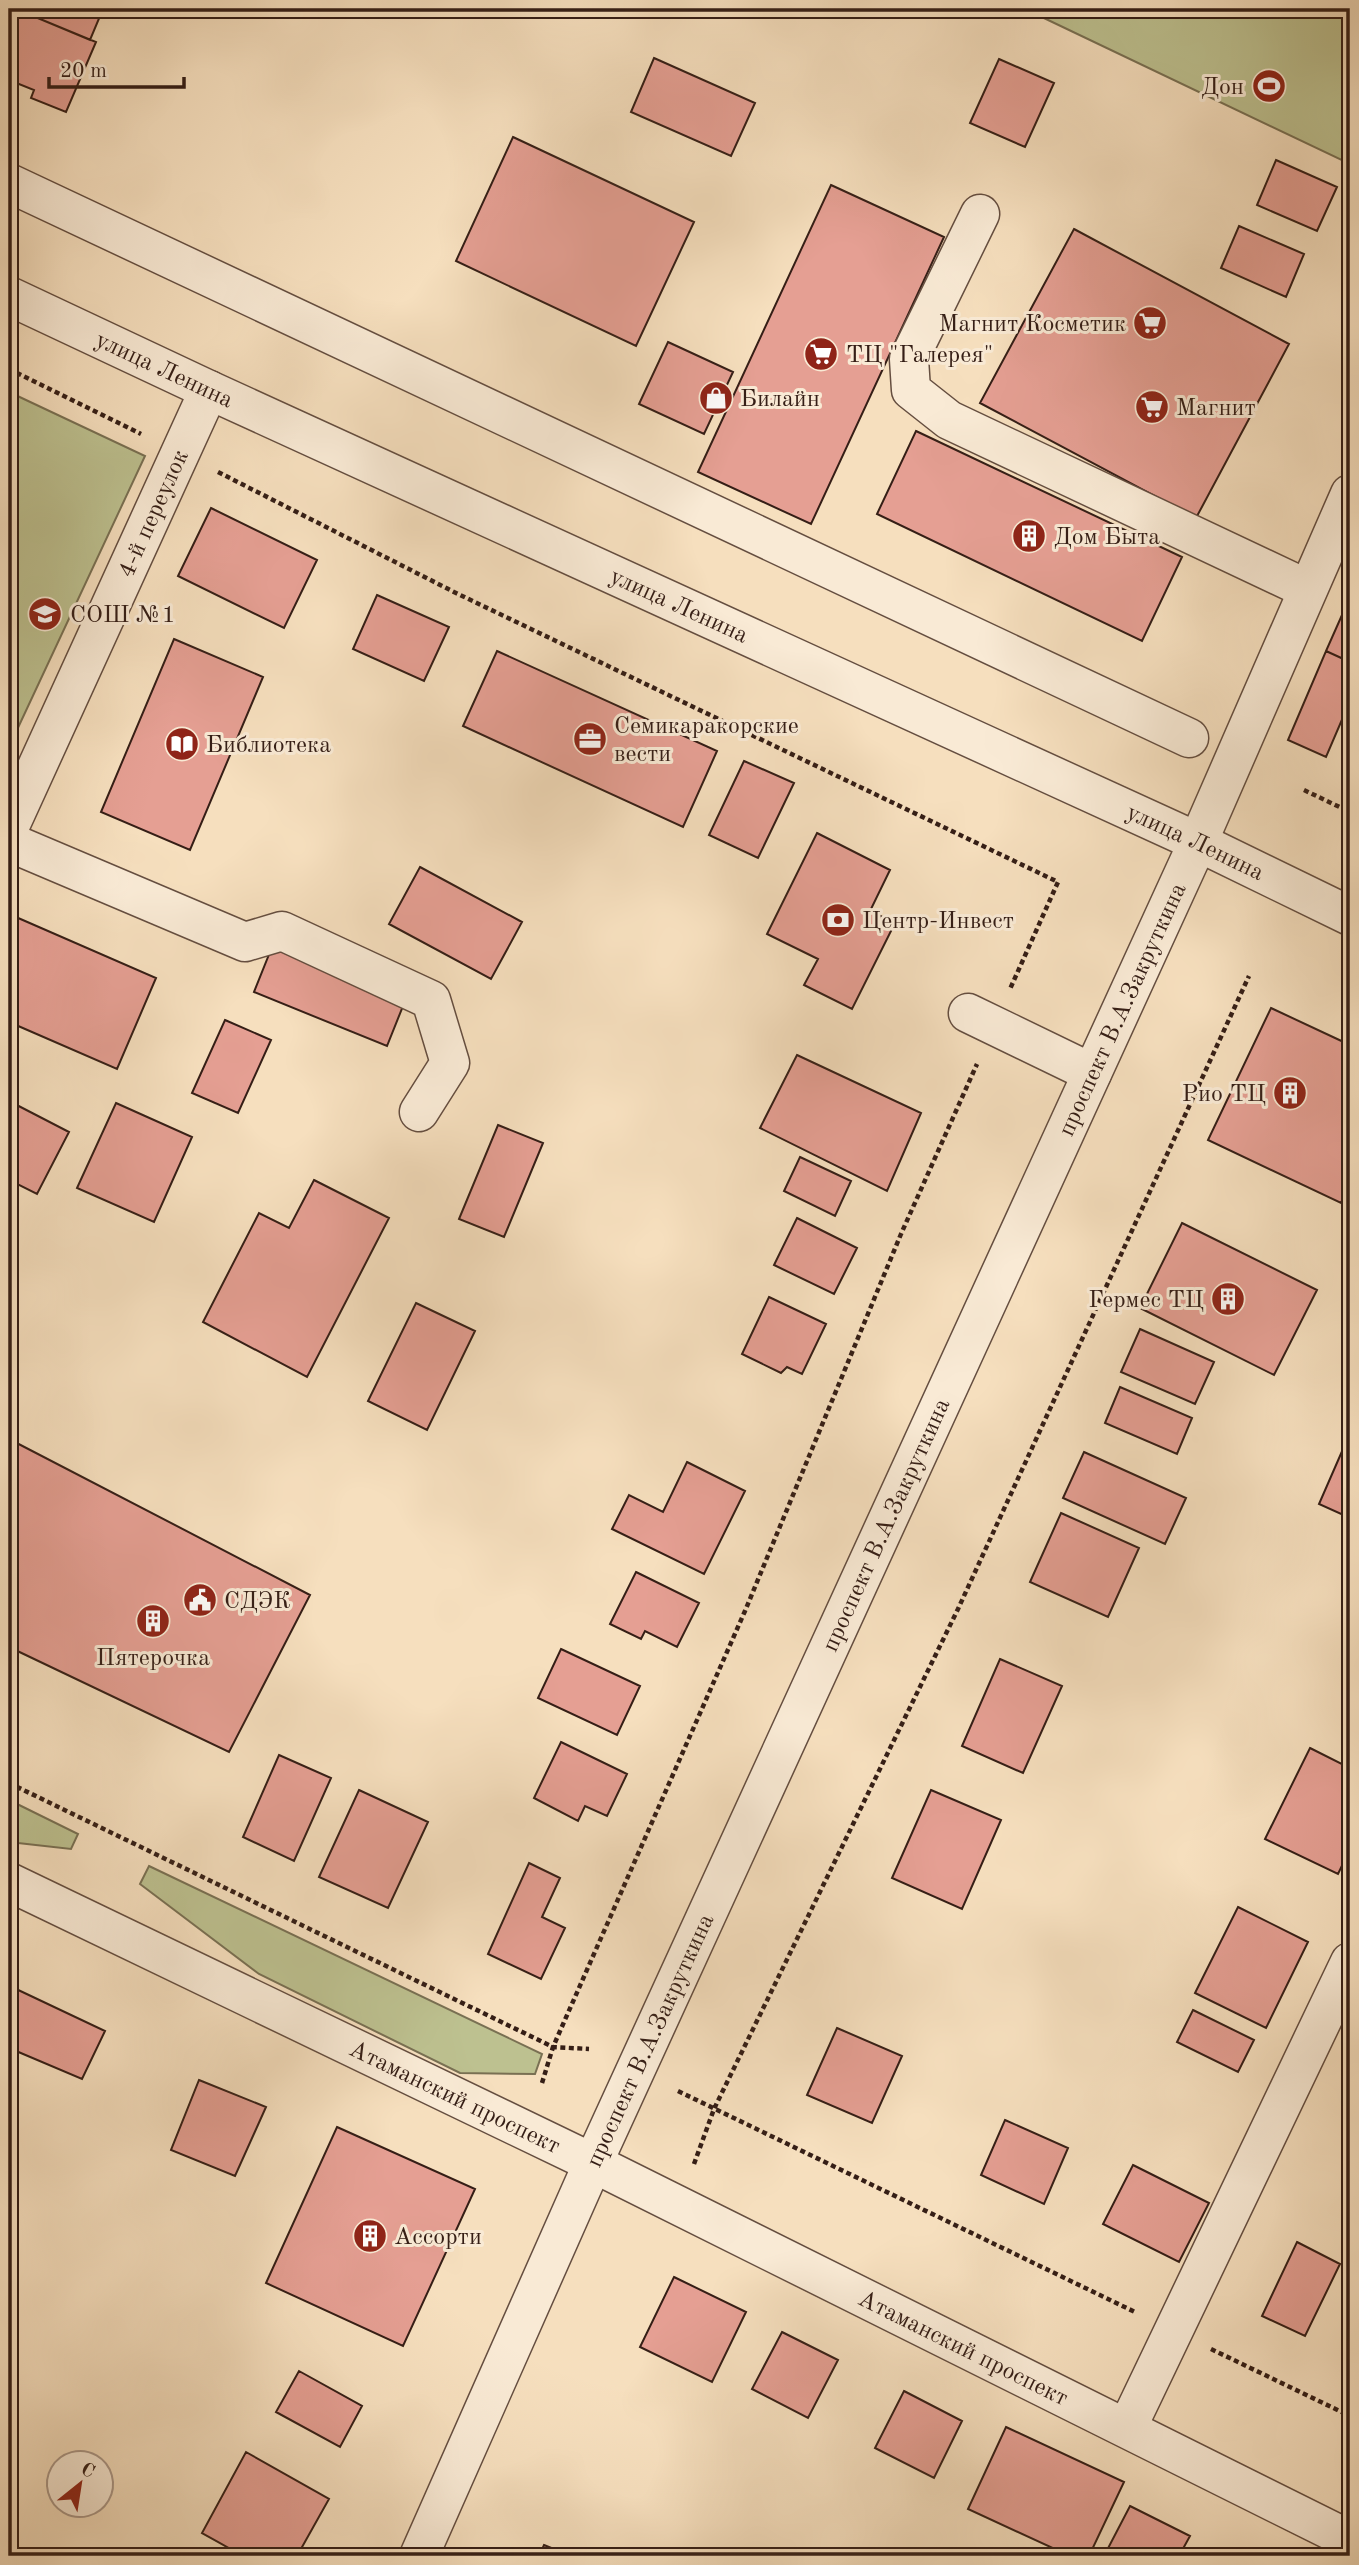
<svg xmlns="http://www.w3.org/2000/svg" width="1359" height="2565" font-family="'Old Standard TT',serif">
<rect width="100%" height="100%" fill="#f6dfbe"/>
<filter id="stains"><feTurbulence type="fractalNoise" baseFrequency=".00286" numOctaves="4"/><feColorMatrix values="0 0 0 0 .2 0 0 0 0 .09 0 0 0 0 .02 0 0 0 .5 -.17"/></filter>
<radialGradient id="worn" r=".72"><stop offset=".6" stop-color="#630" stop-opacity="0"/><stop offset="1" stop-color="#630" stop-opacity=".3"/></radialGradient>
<path fill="#bdc190" stroke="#797053" stroke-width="2" d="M1025,9H1350V164Z
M9,392L145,456L9,747Z
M9,1800L78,1834L71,1849L18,1843L9,1839Z
M149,1866L542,2054L535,2074L460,2073L259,1974L140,1884Z"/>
<path fill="#e59f93" stroke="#351e16" stroke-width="2" d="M9,9H16L96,42L66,112L31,98L34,90L9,80Z
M31,9H103L90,40L28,14Z
M654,58L755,103L731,156L631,112Z
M999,59L1054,83L1025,147L970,123Z
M513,137L694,222L636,346L456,261Z
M1276,160L1337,187L1317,231L1257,205Z
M831,185L944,237L811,524L698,472Z
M1239,226L1304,254L1286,297L1221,268Z
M1074,229L1289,344L1196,518L980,403Z
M668,342L733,372L704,434L639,404Z
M916,431L1182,557L1142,641L877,514Z
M211,508L317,560L284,628L178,576Z
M377,595L449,627L424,681L353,649Z
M1350,597V662L1326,651Z
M174,639L263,677L190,850L101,812Z
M497,651L717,751L683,827L463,726Z
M1326,651L1350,662V701L1326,757L1288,740Z
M744,761L794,783L758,858L709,835Z
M817,833L890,870L870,911L895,923L852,1009L804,985L818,959L767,934Z
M420,867L522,922L491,979L389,924Z
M9,914L156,978L117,1069L9,1022Z
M272,947L405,1001L387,1046L254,992Z
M1271,1008L1350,1045V1183L1341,1203L1208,1140Z
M225,1020L271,1040L238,1113L192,1093Z
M797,1055L921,1113L887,1191L760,1128Z
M9,1101L69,1132L37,1194L9,1180V1172L12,1165L9,1164Z
M116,1103L192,1137L154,1222L77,1188Z
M498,1125L543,1143L504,1237L459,1219Z
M800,1157L851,1181L835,1216L784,1191Z
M314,1180L389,1218L307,1377L203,1322L259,1213L289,1228Z
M797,1218L857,1248L834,1294L774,1265Z
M1182,1223L1317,1290L1274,1375L1140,1308Z
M769,1297L826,1324L802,1374L787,1367L781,1373L742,1354Z
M416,1303L475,1331L427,1430L368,1401Z
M1140,1329L1214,1362L1195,1404L1121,1372Z
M1120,1387L1192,1418L1177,1454L1105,1423Z
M1350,1433V1518L1319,1504Z
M9,1439L310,1595L229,1752L9,1647Z
M1084,1452L1186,1498L1165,1544L1063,1498Z
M687,1462L745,1491L704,1574L612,1529L629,1495L663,1512Z
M1061,1513L1139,1548L1108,1617L1030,1582Z
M636,1572L699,1603L677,1647L645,1631L641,1639L610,1624Z
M561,1649L640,1686L617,1735L538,1698Z
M1000,1659L1062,1686L1023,1773L962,1746Z
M561,1742L627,1774L607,1816L585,1806L578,1821L534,1798Z
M1310,1748L1350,1768V1849L1338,1874L1265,1839Z
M279,1755L331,1778L294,1861L243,1837Z
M359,1790L428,1822L388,1908L319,1877Z
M931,1790L1001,1820L962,1909L892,1878Z
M529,1863L560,1878L542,1917L565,1928L541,1979L488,1954Z
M1238,1907L1308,1942L1266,2028L1195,1993Z
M14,1988L105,2031L82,2079L9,2048V2002Z
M1193,2010L1254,2040L1238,2072L1177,2042Z
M837,2028L902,2056L872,2123L807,2095Z
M199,2080L266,2107L235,2176L171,2150Z
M1005,2120L1068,2148L1044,2204L981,2175Z
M337,2127L475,2189L403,2346L266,2283Z
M1133,2165L1209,2203L1179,2262L1103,2224Z
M1297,2242L1340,2264L1305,2336L1262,2316Z
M674,2277L746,2312L712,2382L640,2347Z
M782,2332L838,2360L808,2418L752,2389Z
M299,2371L362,2406L340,2447L276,2412Z
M904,2391L962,2421L934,2478L875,2448Z
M1006,2427L1124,2482L1089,2556H1070L968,2509Z
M246,2452L329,2499L297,2556H243L202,2533Z
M1130,2506L1190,2536L1179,2556H1104Z
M544,2545L571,2556H539Z"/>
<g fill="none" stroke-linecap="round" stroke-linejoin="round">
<g stroke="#654e40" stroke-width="41">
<g id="minor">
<path d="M9,183L1189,738"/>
<path d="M980,214L909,359L911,390L949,420L1307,589"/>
<path id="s1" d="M9,296L209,390L1198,842L1350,916"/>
<path id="s2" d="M9,828L209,390"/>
<path d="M9,842L245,942L282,931L431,1000L450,1063L419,1112"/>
<path d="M968,1013L1092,1073"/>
<path id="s3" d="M9,1882L593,2163L1350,2540"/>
<path d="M1127,2428L1350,1962"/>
<path id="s4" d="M419,2556L593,2163L1198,842L1350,494"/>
</g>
</g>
<path stroke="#351e16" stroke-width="4.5" stroke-dasharray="5 3.5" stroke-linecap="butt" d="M9,369L141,434
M218,472L456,593L1058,882L1010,989
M1304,790L1350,812
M9,1783L553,2047L589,2049
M542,2083L553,2047L745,1611L901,1234L977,1064
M678,2091L1137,2313
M694,2164L714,2109L958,1609L1249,976
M1211,2349L1350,2416"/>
<use href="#minor" stroke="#f9ead5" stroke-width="38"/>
</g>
<defs>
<g id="stadium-disc" transform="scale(1.75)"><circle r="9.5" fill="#8f2418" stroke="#f9ead5"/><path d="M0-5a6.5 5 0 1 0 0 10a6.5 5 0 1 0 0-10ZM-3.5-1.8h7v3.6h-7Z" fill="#fff"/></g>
<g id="supermarket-disc" transform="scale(1.75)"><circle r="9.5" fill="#8f2418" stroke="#f9ead5"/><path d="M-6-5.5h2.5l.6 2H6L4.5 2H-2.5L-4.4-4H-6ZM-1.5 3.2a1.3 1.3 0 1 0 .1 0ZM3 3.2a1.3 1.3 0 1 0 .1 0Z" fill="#fff"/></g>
<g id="shop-disc" transform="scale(1.75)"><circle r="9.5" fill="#8f2418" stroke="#f9ead5"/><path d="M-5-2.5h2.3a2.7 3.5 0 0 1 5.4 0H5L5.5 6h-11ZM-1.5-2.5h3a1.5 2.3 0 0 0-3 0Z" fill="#fff"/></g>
<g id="building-disc" transform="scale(1.75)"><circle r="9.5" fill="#8f2418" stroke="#f9ead5"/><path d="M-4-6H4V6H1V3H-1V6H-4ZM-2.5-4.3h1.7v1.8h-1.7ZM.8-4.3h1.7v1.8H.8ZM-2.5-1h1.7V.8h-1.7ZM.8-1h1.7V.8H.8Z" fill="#fff"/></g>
<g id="school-disc" transform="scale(1.75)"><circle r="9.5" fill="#8f2418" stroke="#f9ead5"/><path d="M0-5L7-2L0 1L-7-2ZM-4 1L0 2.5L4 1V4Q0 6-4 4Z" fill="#fff"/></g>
<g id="office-disc" transform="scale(1.75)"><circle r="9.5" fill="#8f2418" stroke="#f9ead5"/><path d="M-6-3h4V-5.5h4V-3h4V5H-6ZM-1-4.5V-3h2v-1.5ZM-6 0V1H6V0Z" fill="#fff"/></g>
<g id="library-disc" transform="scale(1.75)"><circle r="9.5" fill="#8f2418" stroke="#f9ead5"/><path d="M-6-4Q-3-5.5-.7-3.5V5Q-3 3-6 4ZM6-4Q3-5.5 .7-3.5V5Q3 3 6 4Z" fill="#fff"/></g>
<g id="bank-disc" transform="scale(1.75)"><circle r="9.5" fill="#8f2418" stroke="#f9ead5"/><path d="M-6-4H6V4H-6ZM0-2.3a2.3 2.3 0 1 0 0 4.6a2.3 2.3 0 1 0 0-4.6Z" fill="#fff"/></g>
<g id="civic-disc" transform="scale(1.75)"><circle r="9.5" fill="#8f2418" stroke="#f9ead5"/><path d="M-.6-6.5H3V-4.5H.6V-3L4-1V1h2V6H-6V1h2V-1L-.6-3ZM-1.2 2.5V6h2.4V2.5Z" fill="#fff"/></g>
</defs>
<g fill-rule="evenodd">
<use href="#stadium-disc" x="1269" y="86"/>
<use href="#supermarket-disc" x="1150" y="323"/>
<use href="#supermarket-disc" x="821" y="354"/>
<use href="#shop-disc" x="716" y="398"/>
<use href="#supermarket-disc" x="1152" y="407"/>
<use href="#building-disc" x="1029" y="536"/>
<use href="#school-disc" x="45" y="614"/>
<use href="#office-disc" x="590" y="739"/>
<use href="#library-disc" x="182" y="744"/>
<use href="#bank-disc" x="838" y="920"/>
<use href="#building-disc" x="1290" y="1093"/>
<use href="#building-disc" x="1228" y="1299"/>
<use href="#civic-disc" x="200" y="1600"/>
<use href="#building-disc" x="153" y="1621"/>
<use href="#building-disc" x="370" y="2236"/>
</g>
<g text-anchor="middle" stroke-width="6" stroke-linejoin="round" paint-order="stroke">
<g font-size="24" fill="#351e16" stroke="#f9ead5" text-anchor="start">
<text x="1244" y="94" text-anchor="end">Дон</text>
<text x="1126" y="331" text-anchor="end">Магнит Косметик</text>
<text x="846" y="362">ТЦ "Галерея"</text>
<text x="740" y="406">Билайн</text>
<text x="1176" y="415">Магнит</text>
<text x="1054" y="544">Дом Быта</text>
<text x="70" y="622">СОШ №1</text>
<text x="614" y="733">Семикаракорские<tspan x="614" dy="28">вести</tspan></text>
<text x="206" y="752">Библиотека</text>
<text x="862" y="928">Центр-Инвест</text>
<text x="1266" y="1101" text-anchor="end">Рио ТЦ</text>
<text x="1204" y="1307" text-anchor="end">Гермес ТЦ</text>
<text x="224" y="1608">СДЭК</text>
<text x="153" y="1665" text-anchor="middle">Пятeрочка</text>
<text x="394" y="2244">Ассорти</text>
</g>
<g font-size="24" fill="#351e16" stroke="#f9ead5">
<text dy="8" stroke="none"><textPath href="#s1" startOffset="172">улица Ленина</textPath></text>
<text dy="8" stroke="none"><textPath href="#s2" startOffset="346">4-й переулок</textPath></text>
<text dy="8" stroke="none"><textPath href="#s1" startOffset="738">улица Ленина</textPath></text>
<text dy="8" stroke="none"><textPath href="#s1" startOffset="1306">улица Ленина</textPath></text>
<text dy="8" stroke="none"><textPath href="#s4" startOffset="1699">проспект В.А.Закруткина</textPath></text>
<text dy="8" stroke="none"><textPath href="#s4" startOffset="1132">проспект В.А.Закруткина</textPath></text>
<text dy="8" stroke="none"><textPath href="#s4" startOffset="565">проспект В.А.Закруткина</textPath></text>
<text dy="8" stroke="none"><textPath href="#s3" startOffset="495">Атаманский проспект</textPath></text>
<text dy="8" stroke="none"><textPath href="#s3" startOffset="1062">Атаманский проспект</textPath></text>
</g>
</g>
<rect width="1359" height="2565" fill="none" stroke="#f6dfbe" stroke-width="35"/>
<rect x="10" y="10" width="1338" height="2544" fill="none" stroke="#351e16" stroke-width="3.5"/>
<rect x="18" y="18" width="1324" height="2530" fill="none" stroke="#351e16" stroke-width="2"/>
<g transform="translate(80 2484) rotate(30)"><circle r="33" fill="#f9ead5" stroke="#ab9889" stroke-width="2"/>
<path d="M0-5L12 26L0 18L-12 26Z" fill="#8f2418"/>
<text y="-10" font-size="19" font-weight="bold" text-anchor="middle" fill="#351e16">С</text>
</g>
<path d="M49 77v10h135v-10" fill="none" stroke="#351e16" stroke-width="3.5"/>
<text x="60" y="77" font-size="21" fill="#351e16" stroke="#f9ead5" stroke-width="5" paint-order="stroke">20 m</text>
<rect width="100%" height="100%" filter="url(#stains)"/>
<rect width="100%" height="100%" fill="url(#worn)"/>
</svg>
